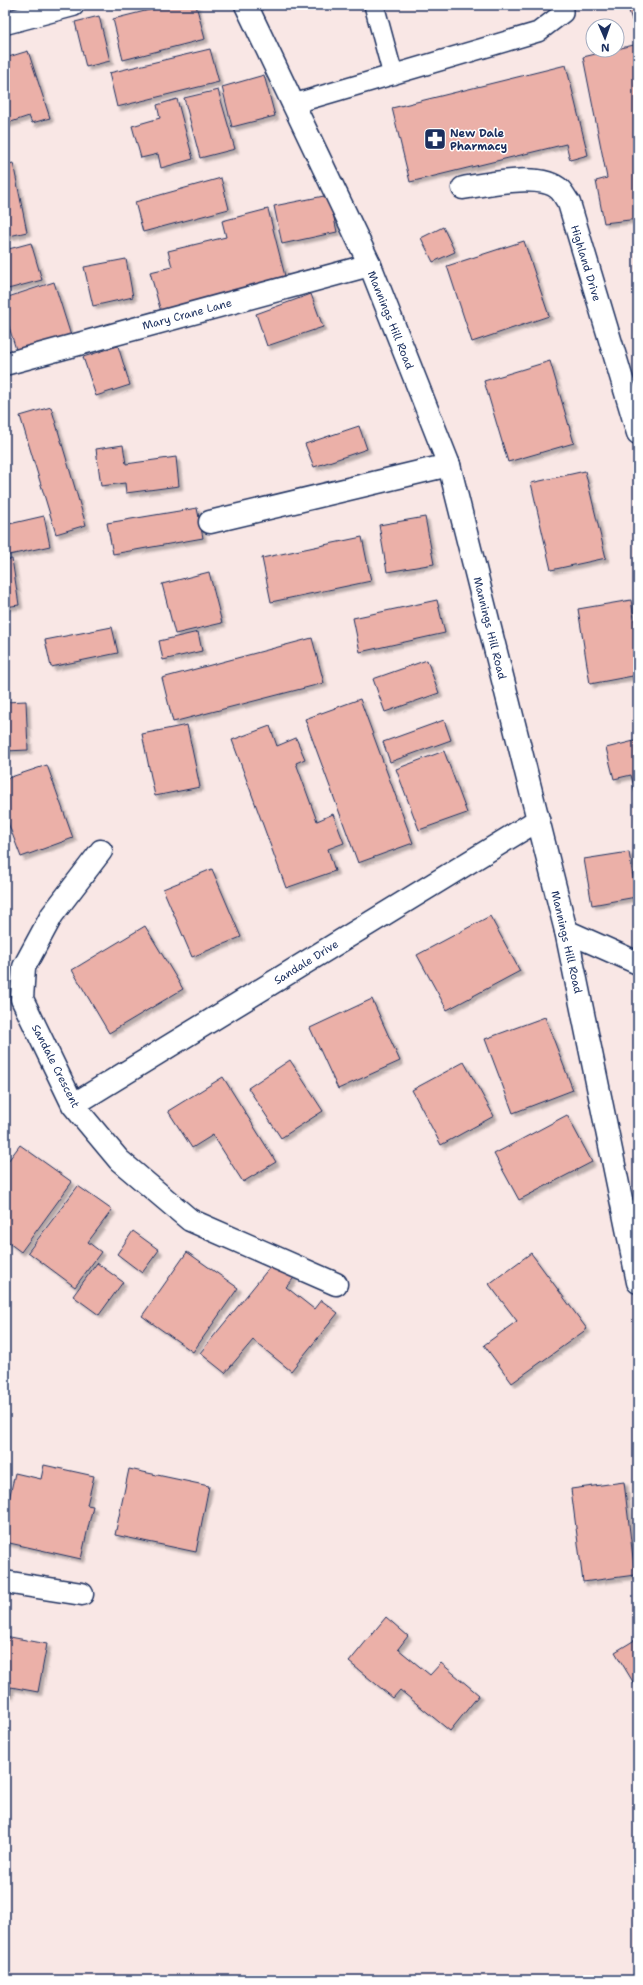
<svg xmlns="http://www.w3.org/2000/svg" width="643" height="1985" font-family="'Shantell Sans',sans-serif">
<defs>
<filter id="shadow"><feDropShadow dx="3.5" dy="3.5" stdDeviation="1" flood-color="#0004"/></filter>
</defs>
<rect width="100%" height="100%" fill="#f9e7e5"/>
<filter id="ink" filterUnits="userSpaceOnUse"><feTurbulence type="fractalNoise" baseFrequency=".025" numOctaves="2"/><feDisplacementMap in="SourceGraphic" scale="8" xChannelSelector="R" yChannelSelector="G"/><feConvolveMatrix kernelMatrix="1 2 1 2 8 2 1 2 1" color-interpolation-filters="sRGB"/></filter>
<g filter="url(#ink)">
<path fill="#ebb0a8" stroke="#1b2f5e" filter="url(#shadow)" d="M169,5H196L205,39L123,60L113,19Z
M627,5H638V21L633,23Z
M99,16L110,61L86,67L75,22Z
M638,44V219L604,223L596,181L607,178L583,57Z
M210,49L219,82L117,107L109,73Z
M28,51L50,118L32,123L29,116L5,124V58Z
M566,65L588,155L570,160L566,144L410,182L392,108Z
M264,75L275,116L232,127L222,87Z
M218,90L235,149L200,158L184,98Z
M177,99L193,159L161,168L158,154L141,158L132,126L160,118L157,105Z
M13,163L27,232L5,237V165Z
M221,178L229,209L143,232L135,202Z
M329,195L337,232L282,244L274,206Z
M268,209L286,280L161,312L150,272L172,267L168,251L226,237L222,221Z
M443,227L455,252L433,262L421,238Z
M524,241L549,316L472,342L447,266Z
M31,243L42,280L8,289L5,279V250Z
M126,259L133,297L93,306L84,267Z
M54,282L72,339L18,356L5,314V298Z
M311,294L323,327L267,346L256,314Z
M118,346L130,385L96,396L83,357Z
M550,361L574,443L508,462L484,381Z
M51,407L86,525L56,534L20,416Z
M359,426L367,449L314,467L305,444Z
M123,445L126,464L176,457L179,486L126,493L125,483L101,486L96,449Z
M585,471L606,558L551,570L531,483Z
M197,508L203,538L113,554L107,523Z
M44,516L50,546L5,556V525Z
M425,517L434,564L387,572L379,525Z
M362,537L371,581L271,602L262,558Z
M12,559L19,605L5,607V560Z
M209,572L222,623L175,634L162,584Z
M437,600L445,633L360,652L353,618Z
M631,600L638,643V675L590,684L578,609Z
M112,627L118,653L51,667L45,640Z
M198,632L202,651L163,660L159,641Z
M312,638L324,683L173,722L162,678Z
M427,660L439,693L385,712L373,679Z
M360,699L413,843L358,863L305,719Z
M26,701L28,750L5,751V702Z
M444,720L451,740L390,762L383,742Z
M187,725L200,787L155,796L142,734Z
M270,726L277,746L296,738L305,759L296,763L317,821L333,814L344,843L328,849L335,871L286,888L232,740Z
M638,740V804L631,775L614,779L606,748Z
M444,751L467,813L419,830L396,769Z
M47,765L73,838L21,857L5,815V779Z
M629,852L636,897L592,905L584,859Z
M212,869L241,937L192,957L163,889Z
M490,916L520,971L447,1010L417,955Z
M145,926L183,989L109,1033L72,970Z
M372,999L400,1061L338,1089L310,1028Z
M545,1017L573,1090L513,1113L485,1039Z
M290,1060L323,1111L281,1138L248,1088Z
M464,1062L494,1116L441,1145L412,1090Z
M223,1077L276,1162L243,1182L213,1135L192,1148L168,1111Z
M567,1115L592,1162L519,1200L494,1154Z
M20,1145L72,1182L21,1252L5,1240V1165Z
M78,1186L112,1210L88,1242L101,1252L75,1287L28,1252Z
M133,1231L159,1250L142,1273L117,1254Z
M187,1252L238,1288L193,1352L142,1316Z
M531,1253L587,1329L512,1383L484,1345L517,1321L489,1284Z
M274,1262L294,1278L286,1287L314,1309L321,1300L338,1313L291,1371L253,1340L225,1373L200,1353Z
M97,1263L123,1282L99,1315L73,1296Z
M44,1465L94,1476L87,1505L93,1506L81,1559L5,1542V1517L15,1473L41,1479Z
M129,1469L209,1486L196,1552L115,1535Z
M624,1482L635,1575L583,1582L571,1489Z
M386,1617L408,1636L398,1649L430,1675L441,1663L479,1695L450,1731L400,1690L393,1698L349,1662Z
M5,1636L47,1644L38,1692L11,1687L10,1695L5,1694Z
M638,1638V1690L615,1652Z"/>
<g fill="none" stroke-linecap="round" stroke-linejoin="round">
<g stroke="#1b2f5e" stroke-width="22">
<path id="service" d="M374,5L393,75
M293,104L538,32L563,13V5"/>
</g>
<g stroke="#1b2f5e" stroke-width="25">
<path id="minor" d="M5,23L73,5
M463,188C487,184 542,172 560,190C563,193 566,199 569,203L638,433
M5,364L370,265
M210,522L449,465
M101,851L52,915L24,967L22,999L73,1105L119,1160L190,1220L336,1284
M566,931L638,963
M73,1105L538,820
M5,1582L82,1594"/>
</g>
<g stroke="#1b2f5e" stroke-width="25">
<path id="secondary" d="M246,5L370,265L449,465L566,931L638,1282"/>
</g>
<use href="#service" stroke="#fff" stroke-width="19"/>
<use href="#minor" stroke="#fff" stroke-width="22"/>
<use href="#secondary" stroke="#fff" stroke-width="22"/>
</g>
</g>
<defs>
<g id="pharmacy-square" transform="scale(1.15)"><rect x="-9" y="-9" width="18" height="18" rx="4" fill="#1b2f5e" stroke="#fff"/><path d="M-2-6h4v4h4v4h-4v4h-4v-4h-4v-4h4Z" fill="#fff"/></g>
</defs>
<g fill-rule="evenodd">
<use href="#pharmacy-square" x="435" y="139"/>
</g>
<g text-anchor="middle" stroke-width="3" stroke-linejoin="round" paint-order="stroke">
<g font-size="11" font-weight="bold" fill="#1b2f5e" stroke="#fff" text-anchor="start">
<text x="450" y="137">New Dale<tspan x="450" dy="13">Pharmacy</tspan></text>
</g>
<g font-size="11" fill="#1b2f5e" stroke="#fff">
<text transform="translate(586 263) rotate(73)" y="4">Highland Drive</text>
<text transform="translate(187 314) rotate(-15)" y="4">Mary Crane Lane</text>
<text transform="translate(391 320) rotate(68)" y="4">Mannings Hill Road</text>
<text transform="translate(490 628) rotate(76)" y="4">Mannings Hill Road</text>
<text transform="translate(567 942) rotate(77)" y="4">Mannings Hill Road</text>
<text transform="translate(306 962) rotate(-32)" y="4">Sandale Drive</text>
<text transform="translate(56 1066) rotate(63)" y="4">Sandale Crescent</text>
</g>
</g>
<rect width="643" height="1985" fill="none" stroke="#fff" stroke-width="20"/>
<rect x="10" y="10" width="623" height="1965" fill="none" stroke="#1b2f5e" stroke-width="1.5" filter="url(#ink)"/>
<g transform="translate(605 38) rotate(178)"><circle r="19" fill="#ffffff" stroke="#a4acbf"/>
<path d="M0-3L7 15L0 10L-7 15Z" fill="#1b2f5e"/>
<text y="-6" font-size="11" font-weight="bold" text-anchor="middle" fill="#1b2f5e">N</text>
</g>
</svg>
